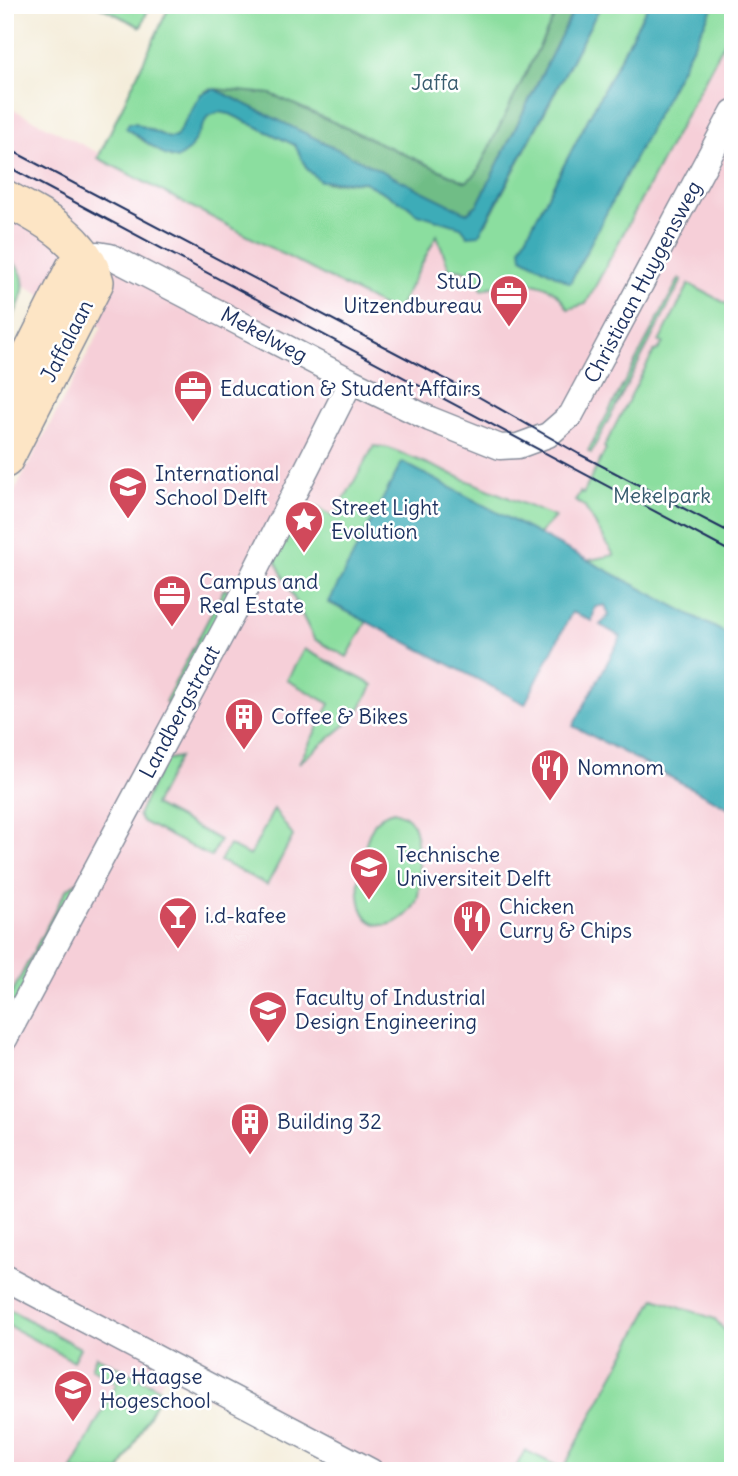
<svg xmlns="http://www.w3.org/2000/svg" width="738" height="1476" font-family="Delius,sans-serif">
<rect width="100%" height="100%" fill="#fff"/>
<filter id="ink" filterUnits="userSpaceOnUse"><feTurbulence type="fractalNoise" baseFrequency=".0143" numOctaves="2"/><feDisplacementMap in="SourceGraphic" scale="14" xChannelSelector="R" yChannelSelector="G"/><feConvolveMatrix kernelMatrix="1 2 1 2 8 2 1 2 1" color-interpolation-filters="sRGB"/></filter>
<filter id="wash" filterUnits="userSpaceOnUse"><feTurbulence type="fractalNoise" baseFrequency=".00686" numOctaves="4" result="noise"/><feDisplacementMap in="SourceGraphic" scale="28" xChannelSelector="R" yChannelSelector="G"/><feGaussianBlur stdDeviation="1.57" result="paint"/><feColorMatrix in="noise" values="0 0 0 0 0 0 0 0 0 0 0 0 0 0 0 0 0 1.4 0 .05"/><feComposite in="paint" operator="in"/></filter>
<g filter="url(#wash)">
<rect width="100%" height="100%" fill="#f4edda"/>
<path fill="#f6cfd8" d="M691,5H733V1471H349L165,1375L116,1471H5V509L102,327L5,275V105L392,303L438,211Z"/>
<path fill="#8bde9f" stroke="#53867e" stroke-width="2" d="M97,5H150L141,27Z
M170,5H560L476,174L466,182L271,94L209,89L201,94L176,137L169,138L135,123L137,137L172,158L189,150L208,116L219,112L230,114L295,145L307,169L327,183L364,182L409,206L415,213L461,227L468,236L486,224L601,5H648L521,247L570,282L714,5H733V26L586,304L568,309C556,286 531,275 508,291L506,282L482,290C477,274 466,268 449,269L437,235L396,313L98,158Z
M5,255C39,279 18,303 5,335Z
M679,279L682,280L591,453L588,451Z
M689,284L729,305L733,316V637L585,561L614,555L584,506L575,501L580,492L583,494L606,449L604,447L654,351L658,350L663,343L659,342Z
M374,446L389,448L555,517L537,536L402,463L329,603L367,621L347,657L314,639L273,556L300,498L334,517Z
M224,589L231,592L171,706L165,702Z
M304,649L373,685L356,716L299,763L330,704L287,680Z
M179,757L154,805L220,840L211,857L141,821L138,815L164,760Z
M274,809L293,836L267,885L220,861L229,845L250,856Z
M394,811C402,814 408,816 412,823C419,835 422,890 416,902C411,914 395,926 382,925C344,922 361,847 373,826C377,817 385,813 394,811Z
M81,879L5,1022V1006L66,890Z
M655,1298L715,1319L733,1340V1464L729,1471H514L525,1450L563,1469Z
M5,1307L80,1348L73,1361L5,1324Z
M96,1356L159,1388L158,1398L120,1471H71L117,1383L91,1368Z"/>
<path fill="#70bd86" stroke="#467672" stroke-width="2" d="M560,5H576L478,204L466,213L215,89L271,94L466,182L476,174Z"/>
<path fill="#3cacb8" stroke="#2c6e8b" stroke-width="2" d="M576,5H601L479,235L468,236L461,227L415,213L409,206L364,182L320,181L307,169L295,145L230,114L219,112L208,116L189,150L177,159L165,155L126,128L129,123H135L169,138L176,137L201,94L215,89L467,213L478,204Z
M648,5H714L570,283L522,257L521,247Z
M402,462L733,637V810L573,726L621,637L600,625L609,615L605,605L595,607L592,621L572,612L525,704L329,602Z"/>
</g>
<g filter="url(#ink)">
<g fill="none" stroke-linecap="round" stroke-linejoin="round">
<g stroke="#888e9c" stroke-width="27">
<path id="street" d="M85,258L98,254L110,256L351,381L430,419L500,447L518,446L548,435L571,415L733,112
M5,1039L247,587L351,381
M5,1278L371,1471"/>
</g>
<g stroke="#888e9c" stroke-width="38">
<path id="secondary" d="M5,198C42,218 84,237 96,282L5,460
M5,405L73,269L85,258"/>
</g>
<use href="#street" stroke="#fff" stroke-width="24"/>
<use href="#secondary" stroke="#fde5c5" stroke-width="35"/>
<path stroke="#1b2f5e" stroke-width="2" d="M5,147L472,393L579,454L733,534
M5,165L733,553"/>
</g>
</g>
<defs>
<g id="office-pin" transform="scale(2.0125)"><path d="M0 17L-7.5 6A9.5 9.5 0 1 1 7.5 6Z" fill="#d1495b" stroke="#fff"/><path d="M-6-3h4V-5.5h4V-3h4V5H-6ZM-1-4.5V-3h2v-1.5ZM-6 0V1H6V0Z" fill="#fff"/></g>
<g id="school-pin" transform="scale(2.0125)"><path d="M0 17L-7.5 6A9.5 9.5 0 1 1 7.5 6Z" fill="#d1495b" stroke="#fff"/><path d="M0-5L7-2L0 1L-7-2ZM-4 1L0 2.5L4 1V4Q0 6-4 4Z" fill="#fff"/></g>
<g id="sight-pin" transform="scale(2.0125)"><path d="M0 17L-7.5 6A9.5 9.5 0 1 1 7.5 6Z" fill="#d1495b" stroke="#fff"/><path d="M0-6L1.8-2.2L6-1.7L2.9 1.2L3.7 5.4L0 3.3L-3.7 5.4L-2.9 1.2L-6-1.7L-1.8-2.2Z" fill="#fff"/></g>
<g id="building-pin" transform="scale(2.0125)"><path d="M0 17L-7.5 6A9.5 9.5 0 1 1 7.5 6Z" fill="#d1495b" stroke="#fff"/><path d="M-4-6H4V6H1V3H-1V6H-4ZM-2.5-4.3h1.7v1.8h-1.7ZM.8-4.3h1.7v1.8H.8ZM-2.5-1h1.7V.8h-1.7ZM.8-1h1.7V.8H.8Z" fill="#fff"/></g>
<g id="restaurant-pin" transform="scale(2.0125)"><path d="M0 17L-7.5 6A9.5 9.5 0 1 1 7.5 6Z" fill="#d1495b" stroke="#fff"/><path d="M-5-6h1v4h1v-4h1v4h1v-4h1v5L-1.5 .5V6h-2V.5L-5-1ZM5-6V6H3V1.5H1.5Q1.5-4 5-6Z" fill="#fff"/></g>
<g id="university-pin" transform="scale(2.0125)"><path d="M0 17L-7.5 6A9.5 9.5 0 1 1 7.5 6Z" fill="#d1495b" stroke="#fff"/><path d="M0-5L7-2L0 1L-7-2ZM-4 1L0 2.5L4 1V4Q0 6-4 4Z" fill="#fff"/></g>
<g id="bar-pin" transform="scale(2.0125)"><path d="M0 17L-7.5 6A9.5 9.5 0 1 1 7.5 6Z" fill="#d1495b" stroke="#fff"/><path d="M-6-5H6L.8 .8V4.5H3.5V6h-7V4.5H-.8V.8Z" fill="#fff"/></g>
</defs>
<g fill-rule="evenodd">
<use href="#office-pin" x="509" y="294"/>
<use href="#office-pin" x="193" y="389"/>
<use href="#school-pin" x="128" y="486"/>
<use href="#sight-pin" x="304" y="520"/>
<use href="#office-pin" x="172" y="594"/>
<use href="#building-pin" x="244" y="717"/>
<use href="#restaurant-pin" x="550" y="768"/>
<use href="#university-pin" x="369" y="867"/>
<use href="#bar-pin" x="178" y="916"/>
<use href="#restaurant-pin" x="472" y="919"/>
<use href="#university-pin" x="268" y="1010"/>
<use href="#building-pin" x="250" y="1122"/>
<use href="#university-pin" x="73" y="1389"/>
</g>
<g text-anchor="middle" stroke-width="5" stroke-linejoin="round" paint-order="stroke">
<g font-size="21" fill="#375b6e" stroke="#fff">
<text x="435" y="90">Jaffa</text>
<text x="662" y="503">Mekelpark</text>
</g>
<g font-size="21" fill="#1b2f5e" stroke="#fff" text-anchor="start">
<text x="482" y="289" text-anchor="end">StuD<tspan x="482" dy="24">Uitzendbureau</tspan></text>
<text x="220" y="396">Education &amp; Student Affairs</text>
<text x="155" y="481">International<tspan x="155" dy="24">School Delft</tspan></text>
<text x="331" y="515">Street Light<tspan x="331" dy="24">Evolution</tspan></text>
<text x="199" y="589">Campus and<tspan x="199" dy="24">Real Estate</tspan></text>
<text x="271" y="724">Coffee &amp; Bikes</text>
<text x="577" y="775">Nomnom</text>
<text x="396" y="862">Technische<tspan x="396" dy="24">Universiteit Delft</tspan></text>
<text x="499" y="914">Chicken<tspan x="499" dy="24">Curry &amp; Chips</tspan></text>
<text x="205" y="923">i.d-kafee</text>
<text x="295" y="1005">Faculty of Industrial<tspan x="295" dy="24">Design Engineering</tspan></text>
<text x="277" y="1129">Building 32</text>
<text x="100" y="1384">De Haagse<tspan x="100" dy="24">Hogeschool</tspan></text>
</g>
<g font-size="21" fill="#1b2f5e" stroke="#fff">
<text transform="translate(643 282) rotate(-62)" y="7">Christiaan Huygensweg</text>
<text transform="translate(264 335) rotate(28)" y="7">Mekelweg</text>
<text transform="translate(67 341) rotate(-63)" y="7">Jaffalaan</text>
<text transform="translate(180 712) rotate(-62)" y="7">Landbergstraat</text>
</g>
</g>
<rect width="738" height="1476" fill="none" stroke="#fff" stroke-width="28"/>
</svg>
